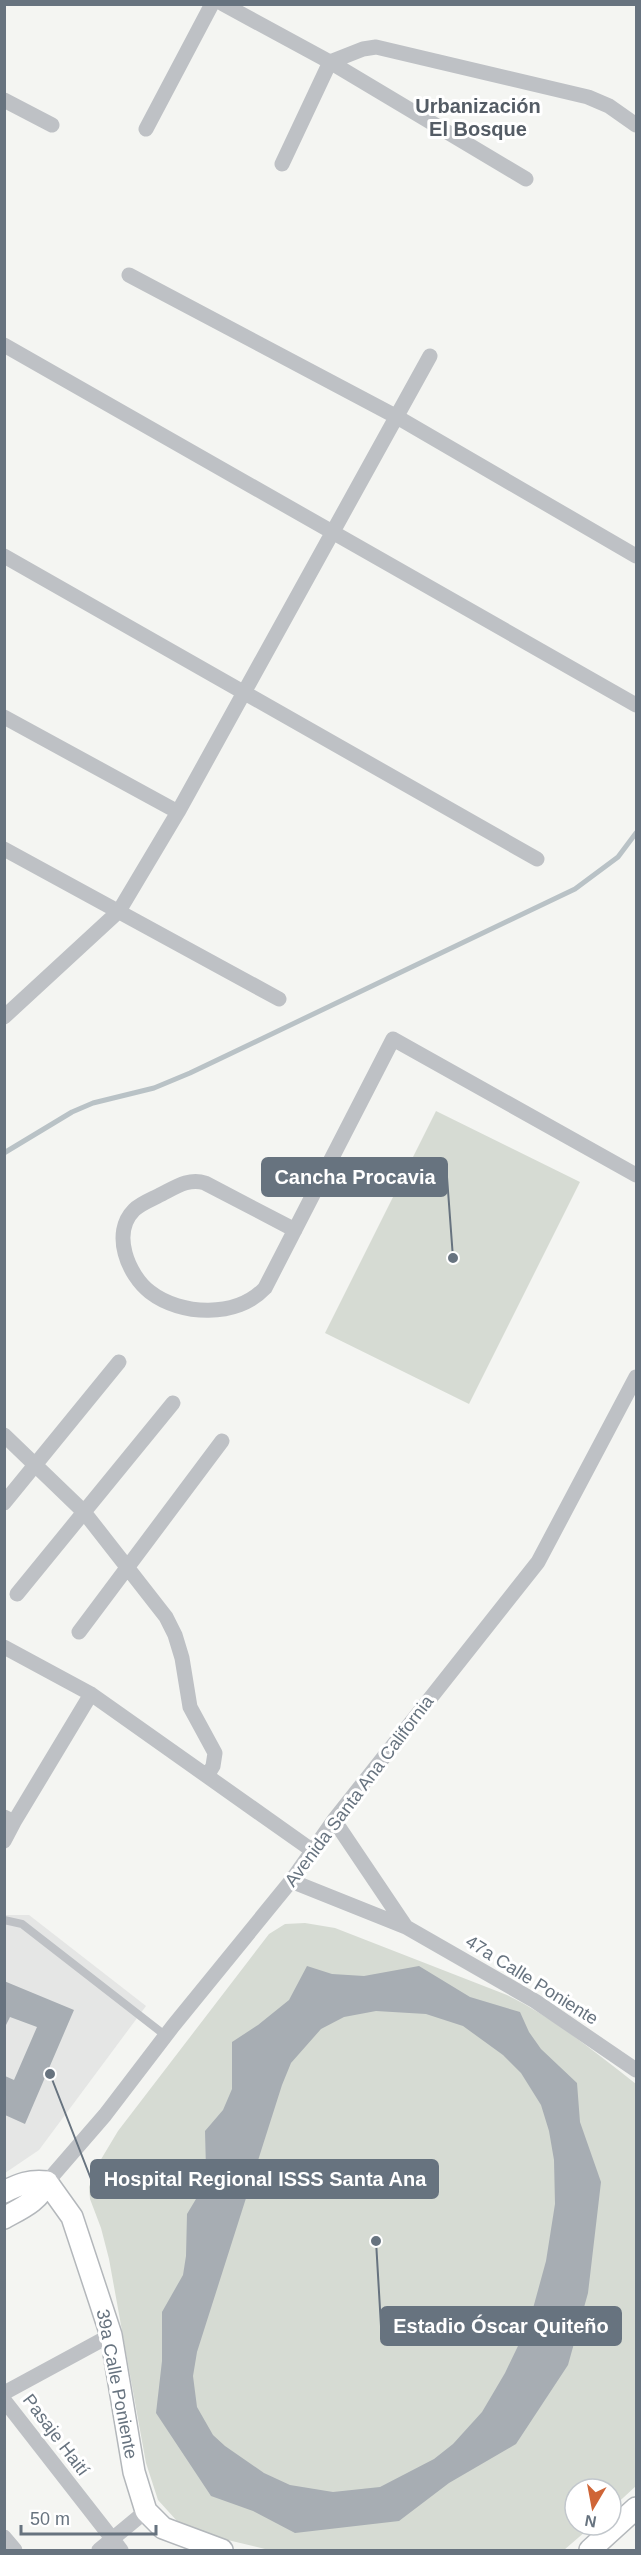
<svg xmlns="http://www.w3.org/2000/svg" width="641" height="2555" font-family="Helvetica,sans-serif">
<rect width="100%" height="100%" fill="#f4f5f2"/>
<path fill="#e5e6e5" d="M5,1915H29L146,2006L39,2150L5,2173Z"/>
<path fill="#d6dbd3" d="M436,1111L580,1182L469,1404L325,1333Z
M305,1923L335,1928L507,1995C554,2018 595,2052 636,2084V2486L611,2509V2489H575V2525H593L564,2550H269L207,2535L177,2521L158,2500L146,2463L109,2259L101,2228L90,2199L89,2187L97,2166L118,2131L269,1934L285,1924Z"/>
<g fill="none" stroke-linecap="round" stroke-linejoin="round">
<path stroke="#b9c2c6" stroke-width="5" d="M4,1153L72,1112L93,1103L154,1088L190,1073L575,889L618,857L636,833"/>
</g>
<path fill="#a7adb3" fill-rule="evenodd" d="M307,1966L332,1974L364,1976L419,1966L470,1997L520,2012L529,2032L541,2049L577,2083L580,2122L601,2182L588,2293L568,2365L516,2444L449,2483L399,2521L295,2533L253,2511L211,2496L156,2413L162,2361V2312L183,2275L186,2256L187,2214L199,2194L206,2169L205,2131L223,2110L232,2089V2042L258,2025L289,2000ZM376,2011L426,2014L463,2026L503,2055L521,2073L541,2105L549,2131L554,2160L555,2204L546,2261L529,2323L505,2373L482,2412L453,2444L434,2459L380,2487L333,2492L290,2485L264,2473L225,2446L213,2435L197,2407L193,2376L197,2352L282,2085L291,2063L321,2029L344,2017Z
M4,1981L74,2010L25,2124L5,2115V2076L14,2080L37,2027L10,2017L4,2029Z"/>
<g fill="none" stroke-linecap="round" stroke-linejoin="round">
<g stroke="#b3b7bb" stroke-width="24">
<path id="secondary" d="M47,2182L72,2217L111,2335L134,2472L146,2511L163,2528L222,2550
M4,2192C19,2184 30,2180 47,2182
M4,2218C22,2208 39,2201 47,2182
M590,2550L636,2508"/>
</g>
<path stroke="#bec1c5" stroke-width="8" d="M4,1920L22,1924L166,2036"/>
<path stroke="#bec1c5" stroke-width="15" d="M223,4L330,62L526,179
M4,100L52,125
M146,129L212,4
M282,164L330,62L363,49L376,47L588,97L609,106L636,125
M129,275L397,417L636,556
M4,345L636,705
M4,556L537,859
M4,717L178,812
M4,849L279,999
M4,1017L119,911L178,812L430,356
M295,1230L205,1183C188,1177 173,1189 158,1196C150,1200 140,1204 134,1210C111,1233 128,1275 150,1292C181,1316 237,1318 265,1288L393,1039L636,1175
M4,1435L84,1512L166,1617L175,1635L182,1658L190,1707L215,1753L213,1766L207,1776
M4,1503L119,1362
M17,1594L173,1403
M79,1632L222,1441
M4,1647L91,1694L313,1851
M4,1817L14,1822L91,1694
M334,1820L406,1927
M4,1841L14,1822
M291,1881L406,1927L535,2001L636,2070
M47,2182L105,2115L173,2026L291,1881L334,1820L538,1562L636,1377
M4,2393L111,2335
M4,2400L121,2550
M4,2537L15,2550
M99,2550L146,2511"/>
<use href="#secondary" stroke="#fff" stroke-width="21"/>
</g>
<g text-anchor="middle" stroke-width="6" stroke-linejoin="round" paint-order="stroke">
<g font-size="18" fill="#67737f" stroke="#fff">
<text transform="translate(359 1791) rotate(-53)" y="6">Avenida Santa Ana California</text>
<text transform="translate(532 1980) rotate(32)" y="6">47a Calle Poniente</text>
<text transform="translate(117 2384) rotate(79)" y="6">39a Calle Poniente</text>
<text transform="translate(56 2435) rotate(53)" y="6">Pasaje Haití</text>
</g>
<g font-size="20" font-weight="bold" fill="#545c65" stroke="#fff">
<text x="478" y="113">Urbanización<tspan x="478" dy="23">El Bosque</tspan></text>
</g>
</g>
<path fill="none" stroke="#67737f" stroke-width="2" d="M453 1258L447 1177M50 2074L91 2179M376 2241L381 2326"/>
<g fill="#67737f" stroke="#fff" stroke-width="2">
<circle cx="453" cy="1258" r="6"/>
<circle cx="50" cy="2074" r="6"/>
<circle cx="376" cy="2241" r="6"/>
</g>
<g fill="#67737f" stroke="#67737f" stroke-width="2">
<rect x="262" y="1158" width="185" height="38" rx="6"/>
<rect x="91" y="2160" width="347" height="38" rx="6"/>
<rect x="381" y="2307" width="240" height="38" rx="6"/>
</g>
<g font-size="20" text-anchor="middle" font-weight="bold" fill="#fff">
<text x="355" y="1184">Cancha Procavia</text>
<text x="265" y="2186">Hospital Regional ISSS Santa Ana</text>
<text x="501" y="2333">Estadio Óscar Quiteño</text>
</g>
<rect width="641" height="2555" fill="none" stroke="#67737f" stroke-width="12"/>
<g transform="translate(593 2507) rotate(190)"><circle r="28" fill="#ffffff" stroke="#c2c7cc" stroke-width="1.5"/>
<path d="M0-4.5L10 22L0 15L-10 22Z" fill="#cf6537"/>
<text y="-9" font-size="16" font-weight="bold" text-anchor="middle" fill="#67737f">N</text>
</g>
<path d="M21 2525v9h135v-9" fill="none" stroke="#67737f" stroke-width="3"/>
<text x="30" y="2525" font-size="18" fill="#67737f" stroke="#ffffff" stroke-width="4.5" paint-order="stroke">50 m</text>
</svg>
